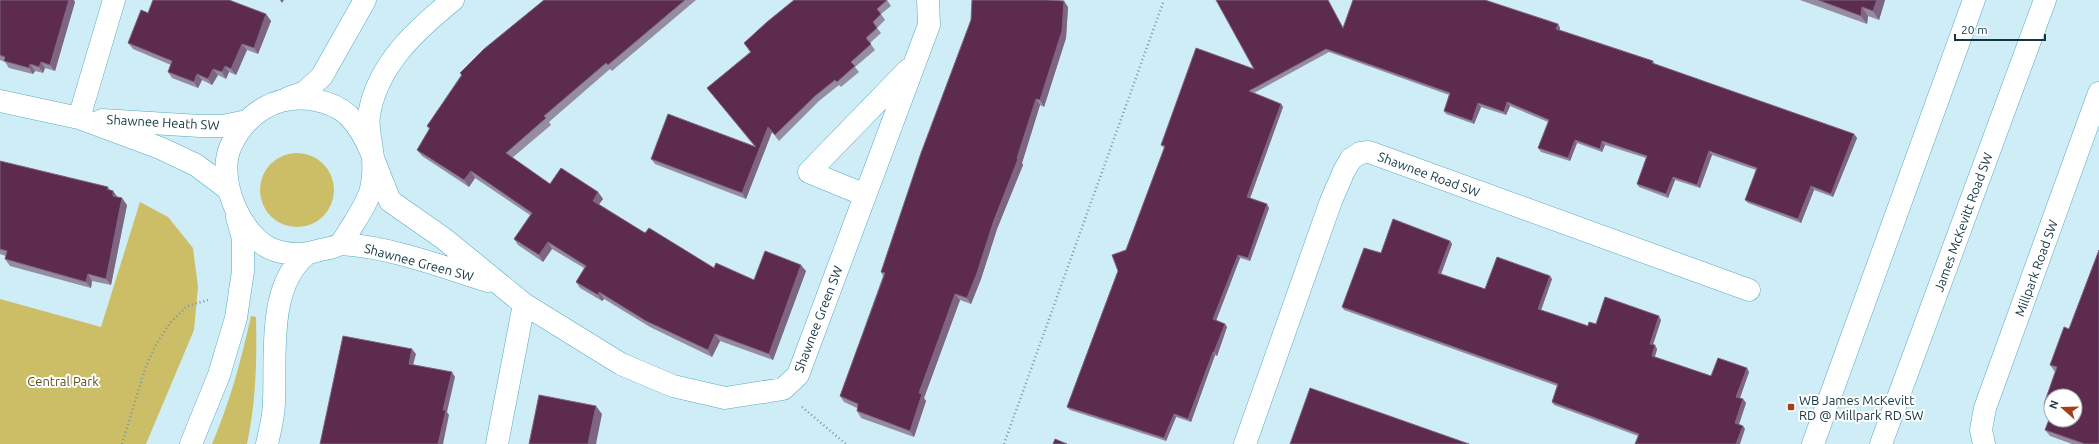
<svg xmlns="http://www.w3.org/2000/svg" width="2099" height="444" font-family="Ubuntu,sans-serif">
<rect width="100%" height="100%" fill="#cfedf7"/>
<path fill="#ccbd67" d="M260 190a37 37 0 1 1 74 0a37 37 0 1 1-74 0Z
M140,202L168,217L193,248L198,287L194,330L146,444H0V299L101,327Z
M251,316L256,317C257,360 256,402 247,444H212C230,402 241,361 251,316Z"/>
<g fill="none" stroke-linecap="round" stroke-linejoin="round">
<g stroke="#58aac2" stroke-width="23">
<path id="minor" d="M288,98L305,92L322,76L365,0
M0,101L79,118L160,148L196,165L228,189
M79,118L114,0
M102,120L200,126H223L247,121
M372,154C366,139 360,127 348,115C339,107 326,102 315,100C277,93 245,113 230,148C217,180 241,238 274,250C288,255 306,255 320,250C326,249 337,247 341,243C346,237 350,229 354,223C369,199 375,188 373,158C372,145 367,128 369,115C377,65 416,30 453,0
M373,158L390,201L443,238L524,304L621,364L673,386L725,398L783,389L798,375L929,25L928,0
M865,195L809,172L908,70
M341,244C391,247 440,266 488,281
M191,444L219,375L236,318L243,271V239L237,217
M267,444C270,430 274,416 274,402C276,356 267,285 307,254
M497,444L524,304
M1245,444L1331,201L1344,171L1351,159L1360,153L1369,152L1749,290
M1984,444L1981,430L1985,408L2099,93"/>
</g>
<g stroke="#58aac2" stroke-width="23">
<path id="secondary" d="M1813,444L1974,0
M1881,444L2045,0"/>
</g>
<path stroke="#7798a2" stroke-width="2.5" stroke-dasharray="1 3" stroke-linecap="butt" d="M802,407L846,444
M122,444L146,366L157,343L170,323L187,306L208,300
M1004,444L1164,0"/>
<use href="#minor" stroke="#fff" stroke-width="22"/>
<use href="#secondary" stroke="#fff" stroke-width="22"/>
</g>
<path fill="#968ca2" d="M0,0L75,2L55,71L45,68L43,73L35,71L33,74L9,68L5,62L0,60Z
M544,0H696L612,71L610,69L549,122L551,125L512,158L550,184L598,192L603,199L599,204L645,233L714,268L754,280L806,271L773,360L720,341L712,357L650,327L604,299L602,301L580,288L576,282L584,268L552,249L543,262L518,245L514,239L530,215L475,178L469,187L422,156L417,150L429,129L427,126L461,75L460,73Z
M887,0L891,6L881,14L885,20L877,28L881,33L870,43L875,50L855,67L859,72L841,87L839,85L819,101L779,141L772,132L746,199L655,164L651,159L755,147L707,88L750,52L744,43Z
M1800,0H1885L1879,20L1868,16L1867,24Z
M1068,7L1066,38L1044,107L1040,105L1022,163L1023,165L997,229L981,279L971,304L960,300L924,398L926,401L914,437L861,418L857,411V408L844,402L840,396L883,276L881,272Z
M148,13L266,14L271,21L258,54L247,50L236,75L229,72L226,79L218,75L212,85L202,80L198,88L172,78L168,72L171,65L133,49L128,43Z
M1558,24L1560,28V30L1653,61L1655,64L1854,134L1857,138L1833,197L1814,190L1801,223L1748,203L1745,200L1756,170L1712,155L1700,188L1675,180L1668,198L1639,187L1637,184L1646,158L1605,145L1602,152L1577,143L1570,161L1541,152L1538,148L1548,122L1510,106L1506,115L1481,107L1474,124L1446,114L1444,111L1449,95L1329,52L1254,93L1281,104L1283,107L1250,198L1269,208L1250,261L1240,258L1216,321L1225,324L1227,327L1217,356L1215,355L1191,422L1176,417L1166,441L1070,410L1067,407L1164,148L1161,145L1254,69L1343,28Z
M0,161L108,187L110,190L113,191L117,197L127,205L111,285L92,281L91,288L10,266L5,259L6,256L0,254Z
M1450,241L1452,244L1441,274L1485,289L1552,279L1541,310L1588,326L1596,324L1661,320L1653,345L1657,349L1655,357L1711,376L1749,372L1739,398L1743,399L1746,403L1739,424L1745,429L1638,436L1554,405L1552,402L1557,386L1344,310L1342,307L1381,253Z
M2099,250V444H2072L2050,436L2045,430L2075,420L2051,396V411L2048,410L2044,404L2055,372L2050,365L2069,329Z"/>
<path fill="#7e6581" d="M69,0H74L75,2L55,71L50,65Z
M280,0H284L282,3Z
M1877,0H1885L1879,20L1873,11Z
M1064,1L1068,7L1066,38L1044,107L1040,100Z
M1862,7L1868,16L1867,24L1861,16Z
M266,14L271,21L258,54L254,48Z
M1558,24L1560,28L1559,32L1556,29Z
M242,44L247,50L236,75L231,69Z
M41,62L45,68L43,73L39,67Z
M30,64L35,71L33,74L29,68Z
M225,66L229,72L226,79L222,72Z
M213,69L218,75L212,85L208,79Z
M197,74L202,80L198,88L194,82Z
M1036,99L1040,105L1022,163L1023,165L997,229L981,279L971,304L967,298L1017,158Z
M1507,102L1510,106L1506,115L1504,112Z
M1478,103L1481,107L1474,124L1472,121Z
M1281,104L1283,107L1249,201L1247,197Z
M768,127L772,132L746,199L742,193Z
M1854,134L1857,138L1833,197L1831,194Z
M1575,140L1577,143L1570,161L1568,158Z
M1602,141L1605,145L1602,152L1600,149Z
M1709,151L1712,155L1700,188L1697,185Z
M471,171L475,178L469,187L464,180Z
M1673,177L1675,180L1668,198L1666,194Z
M1811,186L1814,190L1801,223L1798,219Z
M113,191L118,198L113,196Z
M598,192L603,199L597,207L593,201Z
M122,198L127,205L111,285L106,279Z
M1267,204L1269,208L1250,261L1248,258Z
M1450,241L1452,244L1440,277L1438,273Z
M548,242L552,249L543,262L539,255Z
M1238,255L1240,258L1215,323L1213,319Z
M801,265L806,271L773,360L769,354Z
M88,274L92,281L91,288L86,282Z
M1550,276L1552,279L1540,313L1538,309Z
M599,292L604,299L602,301L598,295Z
M955,294L960,300L924,398L926,401L914,437L910,431L919,393Z
M1659,316L1661,320L1652,347L1650,344Z
M1225,324L1227,327L1217,356L1214,352Z
M715,334L720,341L712,357L708,350Z
M1655,345L1657,349L1654,359L1652,356Z
M412,349L416,354L412,369L409,364Z
M1213,352L1215,355L1191,422L1188,419Z
M1747,368L1749,372L1739,401L1736,397Z
M452,372L455,377L447,412L449,415L443,444H438L443,410Z
M1743,399L1746,403L1738,427L1735,423Z
M596,406L602,414L596,444H588Z
M1174,414L1176,417L1166,441L1164,438Z
M1743,426L1745,429L1740,444H1736Z"/>
<path fill="#5c2b4e" stroke="#7e6581" d="M0,0H69L50,65L41,62L39,67L30,64L29,68L4,61L5,57L0,55Z
M153,0H229L266,14L254,48L242,44L231,69L225,66L222,72L213,69L208,79L197,74L194,82L168,72L172,61L128,43L141,10L148,13Z
M544,0H685L608,65L606,63L544,116L546,118L506,153L550,184L561,168L598,192L593,201L645,233L649,228L714,268L716,263L754,280L765,251L801,265L769,354L715,334L708,350L646,321L599,292L598,295L576,282L586,266L548,242L539,255L514,239L532,213L471,171L464,180L417,150L430,128L427,126L462,75L460,73L484,49Z
M794,0H887L877,9L881,14L873,22L877,28L866,38L871,44L851,62L855,66L837,82L835,80L815,96L775,135L768,127L742,193L651,159L668,114L756,147L707,88L751,52L744,43L767,22Z
M972,0H1047L1064,1L1062,31L1040,100L1036,99L1017,158L1018,159L993,223L977,273L967,298L955,294L919,393L922,394L910,431L857,411L858,404L840,396L885,273L881,272L921,153L971,20Z
M1216,0H1328L1343,28L1353,0H1485L1558,24L1556,29L1653,61L1652,63L1854,134L1831,194L1811,186L1798,219L1745,200L1757,168L1709,151L1697,185L1673,177L1666,194L1637,184L1647,156L1602,141L1600,149L1575,140L1568,158L1538,148L1549,120L1507,102L1504,112L1478,103L1472,121L1444,111L1450,93L1326,49L1249,91L1281,104L1247,197L1267,204L1248,258L1238,255L1213,319L1225,324L1214,352H1213L1188,419L1174,414L1164,438L1067,407L1118,271L1112,255L1126,250L1165,146L1161,145L1196,48L1254,69Z
M1818,0H1877L1873,11L1862,7L1861,16Z
M0,161L108,187L107,189L113,191V196L122,198L106,279L88,274L86,282L5,259L7,251L0,249Z
M1393,219L1450,241L1438,273L1485,289L1497,257L1550,276L1538,309L1588,326L1589,322L1596,324L1605,297L1659,316L1650,344L1655,345L1652,356L1711,376L1718,358L1747,368L1736,397L1743,399L1735,423L1743,426L1736,444H1635L1639,434L1552,402L1558,384L1342,307L1364,248L1381,253Z
M2099,250V444H2085L2045,430L2051,414V420H2075V396H2051V407L2044,404L2057,367L2050,365L2064,327L2069,329Z
M343,336L412,349L409,364L452,372L443,410H446L438,444H320Z
M1310,388L1469,444H1290Z
M539,395L596,406L588,444H529Z
M1055,439L1067,444H1053Z"/>
<rect fill="#a63f18" stroke="#fff" stroke-width="1.5" x="1787" y="403" width="8" height="8" rx="2"/>
<g text-anchor="middle" stroke-width="4" stroke-linejoin="round" paint-order="stroke">
<g font-size="13" fill="#133640" stroke="#fff">
<text transform="translate(163 122) rotate(3)" y="5">Shawnee Heath SW</text>
<text transform="translate(1429 174) rotate(20)" y="5">Shawnee Road SW</text>
<text transform="translate(1963 222) rotate(-70)" y="5">James McKevitt Road SW</text>
<text transform="translate(419 262) rotate(15)" y="5">Shawnee Green SW</text>
<text transform="translate(2036 268) rotate(-70)" y="5">Millpark Road SW</text>
<text transform="translate(818 319) rotate(-69)" y="5">Shawnee Green SW</text>
</g>
<g font-size="13" fill="#5b521d" stroke="#fff">
<text x="63" y="386">Central Park</text>
</g>
<g font-size="13" fill="#133640" stroke="#fff" text-anchor="start">
<text x="1799" y="405">WB James McKevitt<tspan x="1799" dy="15">RD @ Millpark RD SW</tspan></text>
</g>
</g>
<g transform="translate(2063 408) rotate(290)"><circle r="19" fill="#ffffff" stroke="#a1afb3"/>
<path d="M0-3L7 15L0 10L-7 15Z" fill="#a63f18"/>
<text y="-6" font-size="11" font-weight="bold" text-anchor="middle" fill="#133640">N</text>
</g>
<path d="M1955 34v6h90v-6" fill="none" stroke="#133640" stroke-width="2"/>
<text x="1961" y="34" font-size="12" fill="#133640" stroke="#ffffff" stroke-width="3" paint-order="stroke">20 m</text>
</svg>
